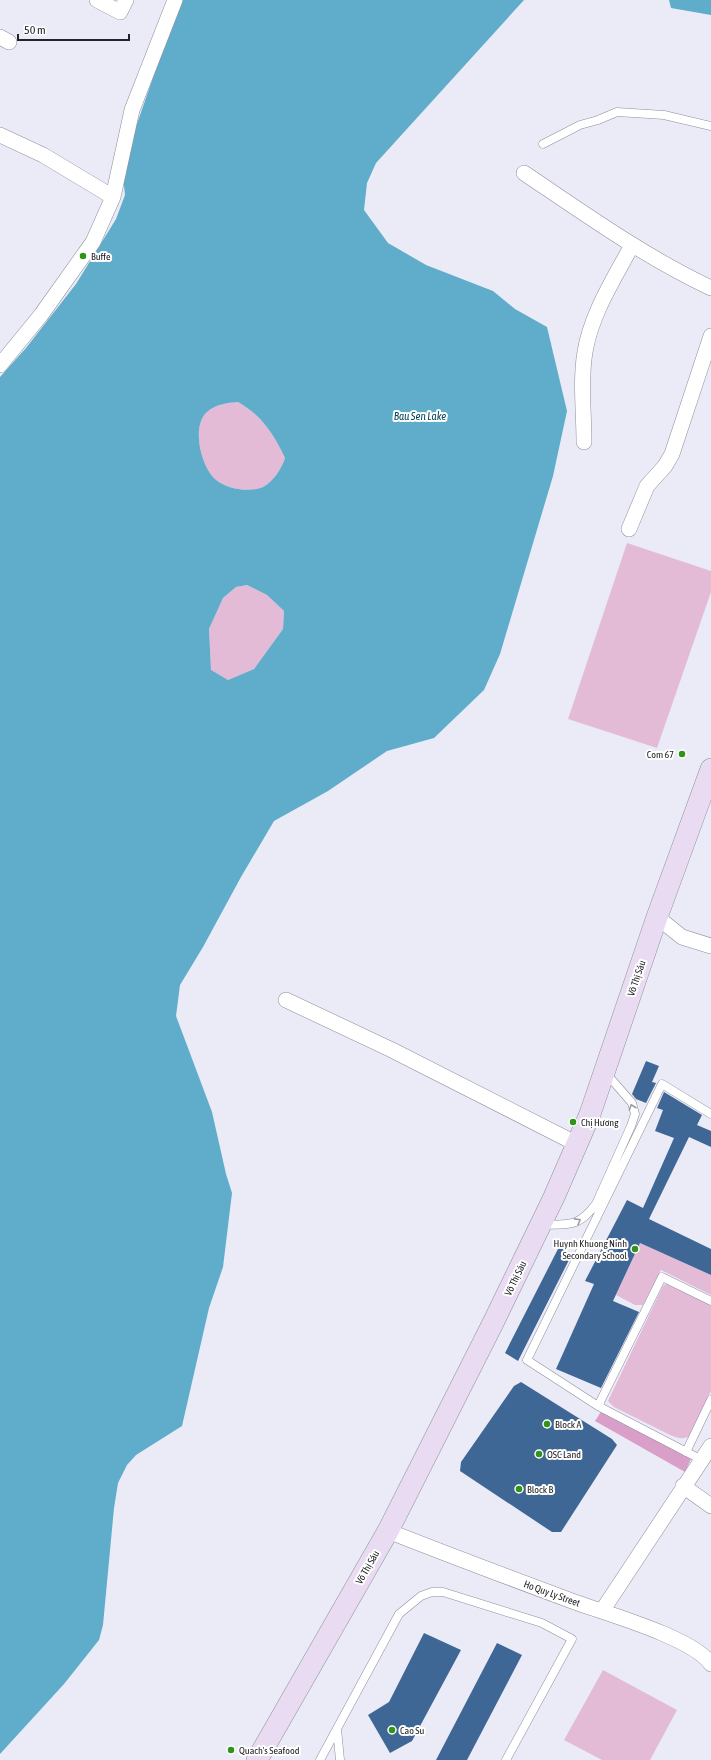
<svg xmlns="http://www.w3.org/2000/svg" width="711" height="1760" font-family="'Asap Condensed',sans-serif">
<rect width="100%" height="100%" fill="#eaebf6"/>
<path fill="#e4bbd7" d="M238,402C261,415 274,434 285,458C282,468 273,482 263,487C249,493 226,489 215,479C201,466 191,426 207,412C216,404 227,403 238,402Z
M627,543L711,571V592L657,748L568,719Z
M247,585L267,595L284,611L283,629L254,669L228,680L211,671L209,629L223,598L236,587Z
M640,1243L711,1275V1295L661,1270L643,1305H635L616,1295Z
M666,1284L711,1304V1391L690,1436C682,1440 678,1438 670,1435L614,1407L608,1401L663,1286Z
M603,1670L677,1710L650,1760H602L564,1740Z"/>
<path fill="#da9fc8" d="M602,1410L691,1459L685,1472L595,1421Z"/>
<path fill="#5fadca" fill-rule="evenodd" d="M180,0H524L376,163L367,183L364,210L388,243L426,265L493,291L515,309L547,327L567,411L553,476L500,654L484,690L434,738L387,751L328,791L274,821L241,877L203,947L180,985L176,1016L212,1112L226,1174L232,1193L223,1267L209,1308L182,1426L136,1455L127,1465L118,1483L114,1508L103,1625L99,1640L64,1684L0,1754V377L26,348L76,284L116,219L125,195L122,167ZM238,402C261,415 274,434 285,458C282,468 273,482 263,487C249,493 226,489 215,479C201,466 191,426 207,412C216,404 227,403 238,402ZM247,585L267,595L284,611L283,629L254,669L228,680L211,670L209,629L223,598L236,587Z
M669,0H711V15L671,8Z"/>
<path fill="#3f6796" d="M646,1061L659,1066L652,1082L656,1083L646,1103L636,1099L632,1094Z
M664,1092L702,1115L697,1125L711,1131V1147L689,1137L649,1219L711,1249V1275L640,1243L613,1301L639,1312L601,1388L556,1369L594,1284L585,1281L627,1200L643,1208L674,1138L655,1131L663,1110L657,1108Z
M559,1247L572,1254L518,1361L505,1353Z
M521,1382L612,1439L617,1445L561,1532H552L460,1471L461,1462L514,1386Z
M424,1633L461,1650L412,1741L390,1753L368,1715L389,1702Z
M497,1643L522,1655L467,1760H436Z"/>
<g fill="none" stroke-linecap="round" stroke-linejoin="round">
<g stroke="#8e8f99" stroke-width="9">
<path id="lane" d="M543,144L580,125L598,120L617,112L664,115L711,126
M541,1225C569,1224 578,1228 596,1204L631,1126L635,1114L632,1103L606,1073
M600,1403L598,1406L662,1277L711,1301
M686,1452L711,1400
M702,1460L598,1406L527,1360L662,1084L711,1114
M337,1729L340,1760
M320,1760L399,1614L421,1596L432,1592H443L542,1623L572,1639L506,1760"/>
</g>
<g stroke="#8e8f99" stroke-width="16">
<path id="street" d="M97,0L120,12L126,0
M0,37L9,42
M0,135L43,155L113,197
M524,173C585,214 645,257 711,288
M0,365L41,315L93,242L113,197L132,110L175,0
M584,442C584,413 580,380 585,352C591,314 614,279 632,245
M629,529L647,486L665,466L672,454L711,336
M657,917L682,937L711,946
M286,1000L392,1050L577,1144
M683,1486L711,1506
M388,1531C449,1555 510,1578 572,1601C604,1613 692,1637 711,1664
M602,1611L711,1446"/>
</g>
<g stroke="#8e8f99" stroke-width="22">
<path id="secondary" d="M257,1760L388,1531L493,1323L554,1197L590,1114L657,917L711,769"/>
</g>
<use href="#lane" stroke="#fff" stroke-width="8"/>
<use href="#street" stroke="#fff" stroke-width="15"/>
<use href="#secondary" stroke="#e9dcf2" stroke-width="21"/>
</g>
<defs><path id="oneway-chevron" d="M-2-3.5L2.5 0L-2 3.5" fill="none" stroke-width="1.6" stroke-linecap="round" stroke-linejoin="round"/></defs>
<g stroke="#9c9c9e">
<use href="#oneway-chevron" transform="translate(632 1107) rotate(-109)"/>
<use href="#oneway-chevron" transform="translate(578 1221) rotate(-29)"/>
</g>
<g fill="#2f9418" stroke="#fff" stroke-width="1.5">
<circle cx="83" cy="256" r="4"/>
<circle cx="682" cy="754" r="4"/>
<circle cx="573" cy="1122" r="4"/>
<circle cx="635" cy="1249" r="4"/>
<circle cx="547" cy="1424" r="4"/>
<circle cx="539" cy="1454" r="4"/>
<circle cx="519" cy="1489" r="4"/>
<circle cx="392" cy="1730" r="4"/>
<circle cx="231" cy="1750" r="4"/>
</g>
<g text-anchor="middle" stroke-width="4" stroke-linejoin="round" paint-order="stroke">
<g font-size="10" fill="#232327" stroke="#fff" text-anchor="start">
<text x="91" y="260">Buffe</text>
<text x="674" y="758" text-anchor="end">Com 67</text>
<text x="581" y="1126">Chị Hương</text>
<text x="627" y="1247" text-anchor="end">Huynh Khuong Ninh<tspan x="627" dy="12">Secondary School</tspan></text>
<text x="555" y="1428">Block A</text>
<text x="547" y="1458">OSC Land</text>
<text x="527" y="1493">Block B</text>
<text x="400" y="1734">Cao Su</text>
<text x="239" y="1754">Quach's Seafood</text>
</g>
<g font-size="10" fill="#232327" stroke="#fff">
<text transform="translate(636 978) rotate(-71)" y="4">Võ Thị Sáu</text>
<text transform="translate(515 1278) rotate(-64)" y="4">Võ Thị Sáu</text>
<text transform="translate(367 1567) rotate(-60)" y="4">Võ Thị Sáu</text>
<text transform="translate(552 1593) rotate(20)" y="4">Ho Quy Ly Street</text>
</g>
<g font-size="11" font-style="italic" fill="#00465b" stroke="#fff">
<text x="420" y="420">Bau Sen Lake</text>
</g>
</g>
<path d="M18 34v6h111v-6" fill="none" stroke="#232327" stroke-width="2"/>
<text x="24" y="34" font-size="12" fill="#232327" stroke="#ffffff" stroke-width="3" paint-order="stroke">50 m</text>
</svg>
